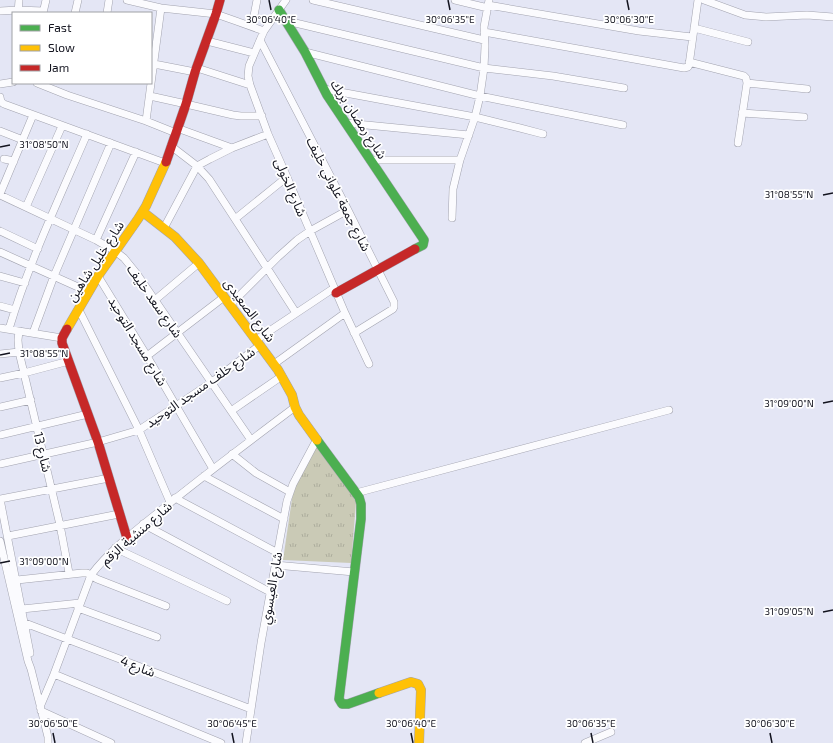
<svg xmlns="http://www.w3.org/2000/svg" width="833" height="743" font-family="'Exo 2','Noto Sans Arabic',sans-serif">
<defs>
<pattern id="grass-tufts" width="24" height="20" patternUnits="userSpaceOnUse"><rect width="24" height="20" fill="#cacab6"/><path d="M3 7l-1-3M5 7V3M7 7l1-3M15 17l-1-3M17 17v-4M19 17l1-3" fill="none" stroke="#acad9c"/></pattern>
</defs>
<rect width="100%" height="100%" fill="#e4e6f5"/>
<path fill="url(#grass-tufts)" d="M315,446L334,467L352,492L356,503L351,563L283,560L293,492Z"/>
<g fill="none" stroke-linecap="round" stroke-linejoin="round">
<g stroke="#a2a3af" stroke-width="8">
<path id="street" d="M127,0L161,8L216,14L236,21L264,31
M286,0L264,31L260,40L249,66L248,76L250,85L268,134L287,177L345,313L369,364
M313,0L484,40
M455,0L488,8
M704,0L745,15L766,17L807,15L833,17
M488,5L639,31L692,37
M0,11L18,10L43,11
M18,13L19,0
M43,13L46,0
M75,13L78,0
M107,13L109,0
M287,21L484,68L553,76L624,88
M252,26L257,0
M694,28L748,42
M484,32L684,68L688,67L689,65L698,0
M260,40L348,210L394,302V307L393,309L354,333
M207,41L254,53
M305,52L480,96L623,125
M689,62L744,76L746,78L747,83L738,143
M154,64L195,72
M197,68L250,85
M37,83L67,95L146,121L176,133
M747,83L807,89
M0,84L13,82
M324,89L475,117L520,128L543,134
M150,96L186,104L233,115L241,116H262
M0,97L1,102L4,104L165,163
M742,113L804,117
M146,121L161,8
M346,123L469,135
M177,128L232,148
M0,131L23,140
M171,146L197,166L209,179L267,268L296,313
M4,159L14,161
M370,160H460
M0,194L33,115
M0,195L96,240L115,251L124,258L137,274L251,440
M26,207L62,126
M452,218L453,189L460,160L475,117L480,96L484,68L485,46L484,27L489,0
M235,219L287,177
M164,228L197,166L210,159L232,148L268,134
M0,231L38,249
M96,240L136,152
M0,252L89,292
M0,276L25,283
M98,276L147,356L213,469
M155,300L199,263
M230,305L278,257L297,240L310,231L348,210
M0,306L15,310
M79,310L139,430L170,502
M0,328L62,338
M9,329C29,262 59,199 87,134
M19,331L18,340L19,352L60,525L69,573
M33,333L54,276L111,143
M256,340L334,288
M0,354L19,352
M147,356L224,297
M274,364L345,313
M0,378L24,373L69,361
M0,407L31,400
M231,411L282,376
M0,435L88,414
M232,454L256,473L290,492
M0,464L98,442L139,430L176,406L212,382L260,345
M204,476L284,519
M356,493L669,410
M175,498L278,553
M0,499L30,653
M0,499L109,478
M143,524L270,592
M8,536L119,514
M0,541L28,661L31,669L48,737V743
M115,548L227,601
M275,565L354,572
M17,580L82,573H87L97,579L166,606
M78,608L157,637
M22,609L80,603
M25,623L251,709
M54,674L221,743
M40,707L54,674L91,575C110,550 135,531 160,511C204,475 250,441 295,407
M41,711L111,743
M246,743L261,643L287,501L293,484L317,439
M585,743L611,732"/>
</g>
<g stroke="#a2a3af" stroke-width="10">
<path id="fast" d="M279,10L305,52L327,95L424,240L423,245L415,249
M317,440L359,497L361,504V519L339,699L342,704H348L379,693"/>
</g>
<g stroke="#a2a3af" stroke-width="10">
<path id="slow" d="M143,212L175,237L199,263L278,370L292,395L295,407L299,415L317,440
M67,329L98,276L138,219L146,206L166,162
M379,693L411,682L418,684L421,690L419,743"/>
</g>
<g stroke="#a2a3af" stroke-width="10">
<path id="jam" d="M166,162L186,104L195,72L216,14L220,0
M336,293L415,249
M67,329L62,338V343L98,442L127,538"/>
</g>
<use href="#street" stroke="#fbfbfe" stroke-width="7"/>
<use href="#fast" stroke="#4caf50" stroke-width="9"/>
<use href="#slow" stroke="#ffc107" stroke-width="9"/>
<use href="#jam" stroke="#c62828" stroke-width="9"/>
</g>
<path fill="none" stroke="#12131e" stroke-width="1.5" d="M269,0L271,10M448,0L450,10M627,0L629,10M0,147L10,145M823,195L833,193M0,355L10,353M823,403L833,401M0,563L10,561M823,612L833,610M53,733L55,743M232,733L234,743M411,733L413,743M591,733L593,743M770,733L772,743"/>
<g text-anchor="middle" stroke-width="3.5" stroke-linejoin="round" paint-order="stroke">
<g font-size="13" fill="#12131e" stroke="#fff">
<text transform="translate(359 119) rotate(57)" y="5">شارع رمضان بريك</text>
<text transform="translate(291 187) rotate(67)" y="5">شارع الخولى</text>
<text transform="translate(339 194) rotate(63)" y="5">شارع جمعة علواني خليف</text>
<text transform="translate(95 261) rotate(-57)" y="5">شارع خليل شاهين</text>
<text transform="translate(155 301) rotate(55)" y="5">شارع سعد خليف</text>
<text transform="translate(250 310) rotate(53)" y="5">شارع الصعيدى</text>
<text transform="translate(138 341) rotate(59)" y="5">شارع مسجد التوحيد</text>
<text transform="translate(200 387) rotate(-35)" y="5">شارع خلف مسجد التوحيد</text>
<text transform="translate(43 452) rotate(77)" y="5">شارع 13</text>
<text transform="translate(136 533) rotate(-41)" y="5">شارع منشية الزقم</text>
<text transform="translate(271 588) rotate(-80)" y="5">شارع العيسوي</text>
<text transform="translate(138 666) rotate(21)" y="5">شارع 4</text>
</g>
</g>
<g font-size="10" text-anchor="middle" fill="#12131e" stroke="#fff" stroke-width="3.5" stroke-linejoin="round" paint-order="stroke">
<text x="271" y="23">30°06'40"E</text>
<text x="450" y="23">30°06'35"E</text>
<text x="629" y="23">30°06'30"E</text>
<text x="44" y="148">31°08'50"N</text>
<text x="789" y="198">31°08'55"N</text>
<text x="44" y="357">31°08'55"N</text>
<text x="789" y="407">31°09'00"N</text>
<text x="44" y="565">31°09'00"N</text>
<text x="789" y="615">31°09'05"N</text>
<text x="53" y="727">30°06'50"E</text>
<text x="232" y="727">30°06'45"E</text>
<text x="411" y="727">30°06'40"E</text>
<text x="591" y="727">30°06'35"E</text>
<text x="770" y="727">30°06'30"E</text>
</g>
<rect x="12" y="12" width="140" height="72" fill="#ffffff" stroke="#a0a1a5"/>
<rect x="20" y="25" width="20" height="6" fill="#4caf50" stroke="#a0a1a5"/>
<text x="48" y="32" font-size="12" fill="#12131e">Fast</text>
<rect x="20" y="45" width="20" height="6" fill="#ffc107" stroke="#a0a1a5"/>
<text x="48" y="52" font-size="12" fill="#12131e">Slow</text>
<rect x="20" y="65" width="20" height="6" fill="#c62828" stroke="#a0a1a5"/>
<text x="48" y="72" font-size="12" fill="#12131e">Jam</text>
</svg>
